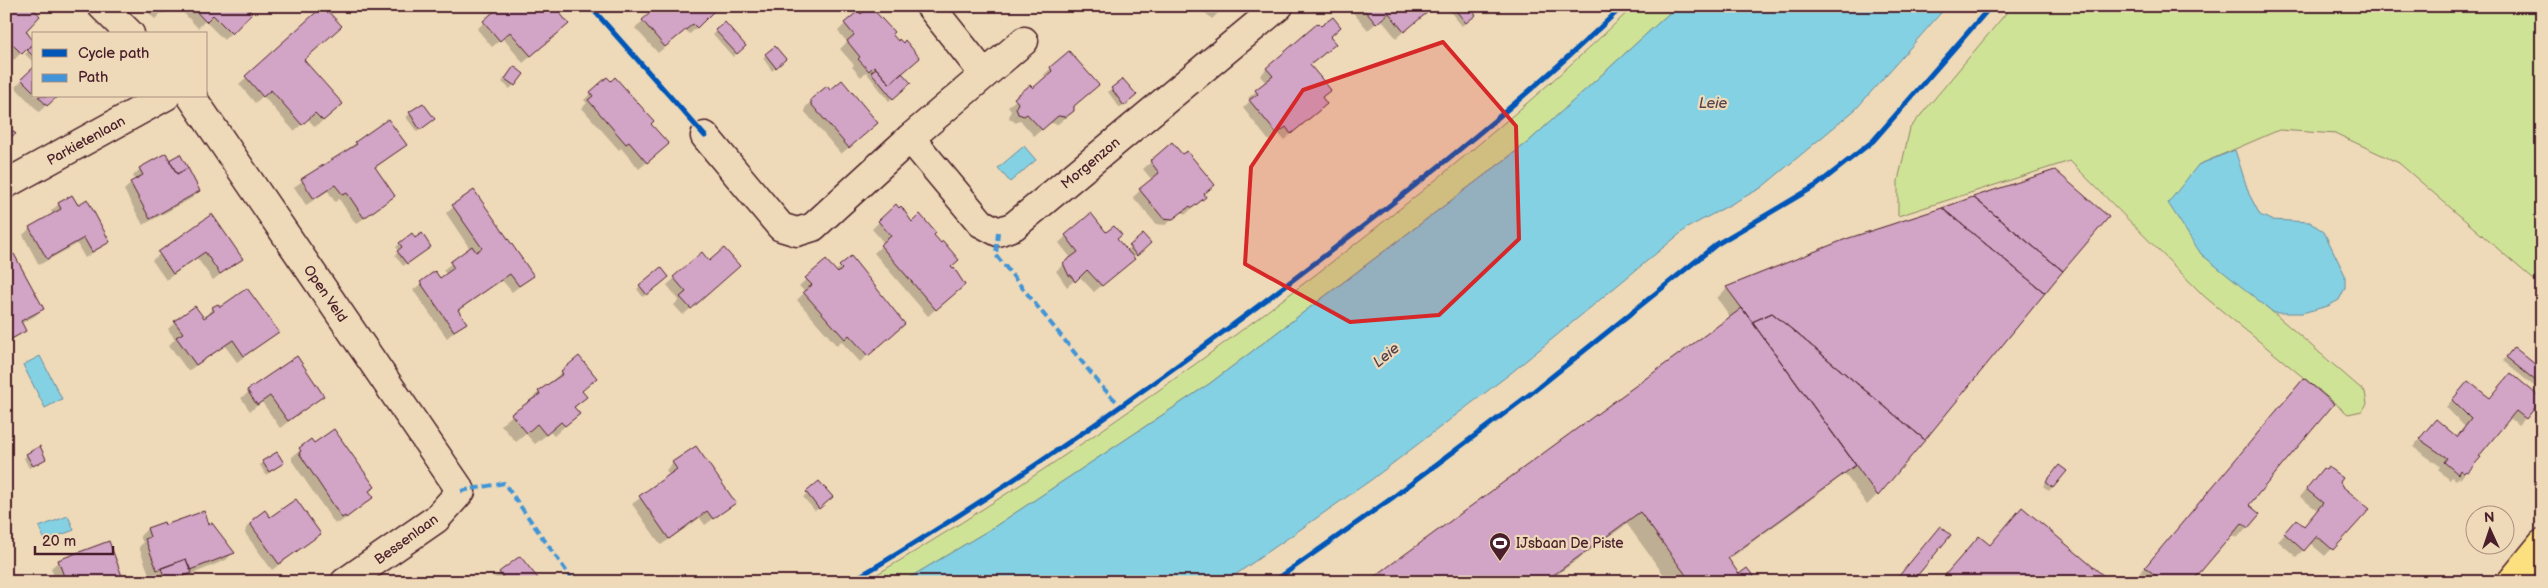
<svg xmlns="http://www.w3.org/2000/svg" width="2548" height="588" font-family="'Balsamiq Sans',sans-serif">
<rect width="100%" height="100%" fill="#eedab8"/>
<filter id="ink" filterUnits="userSpaceOnUse"><feTurbulence type="fractalNoise" baseFrequency=".02" numOctaves="2"/><feDisplacementMap in="SourceGraphic" scale="10" xChannelSelector="R" yChannelSelector="G"/><feConvolveMatrix kernelMatrix="1 2 1 2 8 2 1 2 1" color-interpolation-filters="sRGB"/></filter>
<g filter="url(#ink)">
<path fill="#cfe397" stroke="#8c8161" d="M1634,6H1677L1527,143L1209,384L994,527L902,582H864C995,505 1120,420 1242,330C1378,229 1511,123 1634,6Z
M2012,6H2542V287L2399,163L2337,134L2279,130L2198,165L2201,254L2247,290L2365,392L2367,404L2362,411L2348,414L2205,297L2070,161L1898,216V181L1910,128Z"/>
<path fill="#84d1e3" stroke="#6d8a99" d="M1677,6H1947L1856,109L1761,188L1687,228L1511,373L1371,480L1225,582H902L994,527L1209,384L1527,143Z
M1024,146L1036,160L1010,182L998,168Z
M2235,150L2249,194L2260,215L2271,220L2310,222L2324,232L2345,275V288L2339,300L2328,306L2302,313H2274L2201,254L2168,203L2198,165Z
M40,356L62,399L45,408L23,365Z
M68,516L74,530L45,541L39,527Z"/>
<path fill="#0003" d="M6,6L33,41L14,60L6,52Z
M142,6H168L155,19Z
M177,6H243L250,13L224,40L205,21L198,28Z
M502,6L560,31L523,63L503,38L492,47L477,29Z
M655,6H697L713,10L690,34L685,30L658,53L635,28L657,8Z
M965,6H984L979,12L970,13Z
M1198,6H1215L1219,12L1212,19Z
M1353,6H1434L1396,38L1381,19L1368,30L1350,9Z
M1448,6H1467L1474,15L1462,26L1447,8Z
M324,7L341,26L303,60L334,111L315,127L308,119L294,131L263,96L255,103L239,84Z
M845,24L890,34L898,42L903,44L901,74L906,86L889,101L866,72L861,77L852,67L854,65L840,49L847,42L838,31Z
M716,31L744,46L733,57L713,34Z
M34,46V63L25,54Z
M1327,51L1309,66L1321,98L1318,111L1284,140L1278,133L1269,141L1243,108L1251,100L1248,98L1266,83L1260,76L1267,68Z
M766,55L781,63L772,71L763,58Z
M1051,68L1073,107V111L1058,124L1050,123L1034,136L1020,120L1016,123L1009,118L1011,110L1008,106L1046,78L1044,75Z
M34,69V96H56L39,112L15,87Z
M510,71L522,75L510,89L502,82Z
M1123,80L1132,99L1120,108L1108,92Z
M591,93L649,124L660,151L639,169L621,148L619,150L582,108L587,103L584,100Z
M812,100L869,130L841,154L805,112V108Z
M422,104L430,123L417,132L406,117Z
M356,143L405,145L375,168L394,196L356,224L339,199L335,202L328,191L306,205L294,187Z
M1172,144L1204,197L1185,215L1183,212L1165,225L1156,224L1133,197L1152,180L1143,169Z
M169,162L199,191L192,198L143,225L124,190L135,180L133,176L140,169Z
M473,192L532,276L512,292L502,280L457,311L465,322L447,338L413,290L435,273L440,279L447,275L443,270L470,249L446,213Z
M72,197L109,242L85,258L77,244L39,265L23,235L30,228L53,215L51,211L59,204Z
M212,215L242,258L213,280L197,258L166,280L152,260Z
M879,222L911,224L932,236L949,267L958,289L928,316L874,253L884,243L872,229Z
M1106,233L1116,239L1126,251L1130,247L1150,243L1094,292L1079,276L1067,287L1056,271L1071,258L1059,243L1066,236Z
M1846,240L1877,495L1867,505L1845,474L1728,560L1739,575L1756,582H1669L1627,524L1547,582H1369L1731,318L1717,298L1727,288Z
M400,244L426,250L403,266L395,255L399,251L396,247Z
M702,254L709,263L731,273L683,315L674,305L679,300L667,285Z
M851,258L896,331L860,362L841,341L837,346L797,300L805,292L799,286L826,261L835,272Z
M6,260L42,309L35,316L20,324L24,331L6,344Z
M664,281L643,297L637,289L640,286Z
M213,308H219L277,332L237,362L225,346L188,371L169,345L175,339L168,329L175,322L203,319Z
M2511,352L2542,371L2540,391L2503,361Z
M297,358L322,396L280,428L262,402L250,411L241,398Z
M562,372L585,397L574,408L578,414L554,436L550,432L535,444L526,434L516,442L501,425Z
M2304,379L2247,505L2258,514L2247,527L2237,538L2231,534L2190,582H2141L2136,578Z
M2504,382L2525,418L2518,425L2509,417L2460,479L2458,477L2456,480L2452,477L2450,480L2438,470L2440,466L2413,447L2429,428L2456,438L2465,427L2446,407L2461,390L2489,400Z
M311,441L373,487L368,492L372,497L338,524L337,522L335,524L292,461V457Z
M27,455L44,459L29,468L24,458Z
M263,462L279,466L266,475L260,465Z
M673,463L734,503L705,525L700,518L661,545L632,504L670,476L666,470Z
M2056,470L2065,471L2049,491L2043,486Z
M2316,477L2339,481L2341,487L2368,509L2325,556L2310,543L2296,557L2278,541L2289,528L2303,527L2317,510L2300,497Z
M819,483L828,501L815,511L803,497Z
M2022,509L2109,582H1940L1969,548L1989,546Z
M270,519L319,534L272,570L245,533L246,528L254,520Z
M208,526L233,553L226,560L173,582H162L159,573L150,577L139,547L143,543L140,536L147,529Z
M59,561L123,582H56L51,568Z
M500,572L539,582H494L492,580Z"/>
<path fill="#d2a4c5" stroke="#4a1f2b" d="M6,6H31L40,16L26,31L34,42L22,54L12,44L6,49Z
M156,6H169L163,13Z
M191,6H245L252,13L232,34L213,15L206,22Z
M323,6L342,26L304,60L343,104L323,121L315,113L302,125L271,90L263,97L245,76Z
M500,6H554L569,24L531,56L510,32L500,41L483,21Z
M658,6H711L715,10L697,28L693,24L665,47L642,20Z
M870,6L894,32L892,34L898,41L899,39L903,43L905,40L920,58L890,84L874,66L869,71L858,59L860,57L847,41L854,35L844,23L858,11L861,14Z
M1361,6H1435L1404,32L1389,13L1376,24Z
M1452,6H1469L1476,15L1466,23Z
M1333,17L1341,27L1330,37L1336,44L1310,65L1331,90L1322,97L1327,104L1291,134L1286,127L1277,134L1249,100L1258,94L1255,90L1273,76L1266,68L1318,23L1321,26Z
M725,22L746,46L737,54L715,30Z
M34,44V57L27,50Z
M775,46L786,59L776,68L765,54Z
M1069,51L1099,85L1074,106V111L1066,117L1058,116L1042,130L1027,114L1024,116L1018,114L1016,107L1018,103L1014,98L1030,85L1033,88L1052,71L1050,67Z
M514,66L524,74L515,86L505,79Z
M34,67V92L21,79Z
M876,68L890,84L902,73L911,83L893,99L871,72Z
M607,77L611,81L615,77L654,121L651,124L669,144L647,163L629,142L626,144L588,100L593,96L590,92Z
M1123,79L1137,95L1124,106L1111,88Z
M842,80L878,123L849,148L811,104V99L827,86L830,90Z
M38,96H58L47,106Z
M423,103L435,119L420,130L409,112Z
M388,119L407,145L375,167L395,196L364,218L347,193L343,195L335,185L314,199L301,179L357,144L355,142Z
M6,124L16,134L6,139Z
M1172,142L1182,154L1187,151L1215,185L1204,194L1206,197L1192,208L1190,206L1173,219L1163,218L1139,189L1159,173L1150,161Z
M166,153L177,174L188,168L200,191L150,219L130,182L143,175L139,168Z
M180,154L188,168L177,174L169,160Z
M2055,170L2109,217L2063,271L1973,197Z
M474,190L534,276L519,286L510,274L458,310L467,323L454,331L420,282L435,271L440,278L454,268L450,262L472,246L476,252L482,248L452,205Z
M72,195L78,205L87,199L110,242L92,252L84,238L47,259L29,227L61,209L58,203Z
M1973,197L2063,271L2045,293L1942,208Z
M896,204L899,208L901,206L912,222L920,214L936,233L934,235L941,243L943,241L959,260L951,267L953,269L954,268L965,285L936,310L880,245L891,236L878,221Z
M1942,208L2045,293L1925,440L1772,313L1752,322L1726,287L1846,239Z
M1091,213L1106,232L1114,226L1122,235L1117,239L1135,259L1102,286L1087,270L1075,282L1071,275L1069,276L1063,263L1078,252L1065,235Z
M212,214L243,259L220,274L205,252L173,274L158,252Z
M412,233L415,238L422,233L431,247L407,264L397,251L402,247L399,243Z
M1143,234L1151,243L1137,256L1129,246Z
M724,248L740,266L691,309L680,297L686,292L673,277L702,252L709,261Z
M14,254L44,309L21,321L26,331L6,342V258Z
M851,256L905,324L868,356L849,335L845,339L803,292L812,285L805,278L826,260L838,273L842,269L839,266Z
M661,267L669,277L647,295L639,285Z
M247,288L279,332L244,356L233,340L196,365L176,337L183,333L174,321L195,306L204,318L214,311L212,307L218,304L220,307Z
M1742,308L1856,465L1728,558L1739,574L1747,568L1758,582H1713L1707,573L1695,582H1691L1640,512L1544,582H1367Z
M1772,313L1925,440L1878,496L1752,322Z
M2514,347L2542,370V386L2506,357Z
M297,356L324,396L288,421L270,396L257,405L247,390Z
M579,356L597,378L582,391L587,397L574,407L580,414L565,426L561,422L546,435L537,424L527,433L511,414L540,394L538,391L563,374L561,371Z
M2511,373L2542,399L2526,419L2516,411L2479,456L2481,457L2468,472L2466,471L2464,473L2460,470L2458,474L2444,462L2447,458L2419,439L2436,419L2457,437L2471,419L2452,400L2468,381L2490,398Z
M2304,378L2334,404L2249,505L2260,514L2248,528L2242,523L2192,582H2163L2145,567Z
M334,429L375,487L369,491L374,497L346,518L345,516L342,518L299,453L301,451L299,448L311,439L314,443Z
M40,446L46,459L33,466L26,454Z
M696,446L736,503L713,519L707,511L669,539L639,496L677,469L672,462Z
M277,452L284,463L269,472L262,461Z
M2059,465L2067,471L2053,488L2046,482Z
M2328,467L2343,478L2340,482L2342,486L2370,509L2333,550L2317,536L2304,551L2284,533L2296,519L2304,526L2323,503L2306,489L2323,468L2326,470Z
M819,481L833,497L819,509L806,492Z
M296,499L321,534L279,564L251,525L253,519L265,510L270,517Z
M2022,507L2111,582H1953L1945,575L1979,536L1990,545Z
M204,511L209,524L212,523L235,553L190,570L186,559L157,570L145,539L150,537L147,528L164,522L165,525Z
M1940,526L1951,535L1912,582H1894Z
M109,541L122,576L113,580L114,582H66L58,560Z
M520,556L541,582H503L505,580L499,572Z
M186,559L192,573L166,582L161,568Z
M122,576L124,582H114L113,580Z"/>
<g fill="none" stroke-linecap="round" stroke-linejoin="round">
<g stroke="#4a1f2b" stroke-width="31">
<g id="street">
<path d="M102,6L130,34"/>
<path d="M930,6L984,74"/>
<path id="s1" d="M191,96L461,491L436,519L345,582"/>
<path d="M705,136L781,227L797,232L813,227L910,138L1024,41"/>
<path id="s2" d="M910,138L981,223L998,232L1014,226L1279,6"/>
<path id="s3" d="M6,184L166,96"/>
</g>
</g>
<g stroke="#4a1f2b" stroke-width="31">
<path id="primary" d="M2511,582L2542,544"/>
</g>
<use href="#street" stroke="#eedab8" stroke-width="28"/>
<use href="#primary" stroke="#fce080" stroke-width="28"/>
<path stroke="#4194d7" stroke-width="4" stroke-dasharray="8 4" stroke-linecap="butt" d="M998,232L996,255L1103,388L1122,407
M461,491L504,483L574,582"/>
<g stroke="#eedab8" stroke-width="8">
<path id="cycleway" d="M590,6L705,136
M850,582C1004,492 1148,389 1290,282C1405,195 1518,106 1623,6
M1273,582L1392,498L1534,391L1717,244L1817,185L1873,141L1991,6"/>
</g>
<use href="#cycleway" stroke="#0057b8" stroke-width="5"/>
</g>
</g>
<path fill="#d62828" fill-opacity="0.2" stroke="#d62828" stroke-width="4" stroke-linejoin="round" d="M1443,42L1516,126L1519,239L1439,315L1350,322L1245,264L1251,167L1303,90Z"/>
<defs>
<g id="stadium-pin" transform="scale(1.125)"><path d="M0 17L-7.5 6A9.5 9.5 0 1 1 7.5 6Z" fill="#4a1f2b" stroke="#eedab8"/><path d="M0-5a6.5 5 0 1 0 0 10a6.5 5 0 1 0 0-10ZM-3.5-1.8h7v3.6h-7Z" fill="#fff"/></g>
</defs>
<g fill-rule="evenodd">
<use href="#stadium-pin" x="1500" y="543"/>
</g>
<g text-anchor="middle" stroke-width="4.5" stroke-linejoin="round" paint-order="stroke">
<g font-size="14" fill="#4a1f2b" stroke="#eedab8">
<text dy="5" stroke="none"><textPath href="#s3" startOffset="91">Parkietenlaan</textPath></text>
<text dy="5" stroke="none"><textPath href="#s2" startOffset="246">Morgenzon</textPath></text>
<text dy="5" stroke="none"><textPath href="#s1" startOffset="239">Open Veld</textPath></text>
<text transform="translate(406 539) rotate(-36)" y="5">Bessenlaan</text>
</g>
<g font-size="14" fill="#4a1f2b" stroke="#eedab8" text-anchor="start">
<text x="1516" y="548">IJsbaan De Piste</text>
</g>
<g font-size="15" font-style="italic" fill="#564350" stroke="#eedab8">
<text x="1713" y="108">Leie</text>
<text transform="translate(1386 355) rotate(-39)" y="5">Leie</text>
</g>
</g>
<rect width="2548" height="588" fill="none" stroke="#eedab8" stroke-width="25"/>
<rect x="12" y="12" width="2523" height="563" fill="none" stroke="#4a1f2b" stroke-width="2" filter="url(#ink)"/>
<rect x="32" y="32" width="175" height="65" fill="#eedab8" stroke="#ac8f80"/>
<rect x="42" y="49" width="25" height="8" fill="#0057b8" stroke="#ac8f80"/>
<text x="78" y="58" font-size="15" fill="#4a1f2b">Cycle path</text>
<rect x="42" y="74" width="25" height="8" fill="#4194d7" stroke="#ac8f80"/>
<text x="78" y="82" font-size="15" fill="#4a1f2b">Path</text>
<g transform="translate(2490 530) rotate(357)"><circle r="24" fill="#eedab8" stroke="#ac8f80"/>
<path d="M0-4L9 19L0 12L-9 19Z" fill="#4a1f2b"/>
<text y="-8" font-size="14" font-weight="bold" text-anchor="middle" fill="#4a1f2b">N</text>
</g>
<path d="M35 546v8h78v-8" fill="none" stroke="#4a1f2b" stroke-width="2.5"/>
<text x="42" y="546" font-size="15" fill="#4a1f2b" stroke="#eedab8" stroke-width="4" paint-order="stroke">20 m</text>
</svg>
